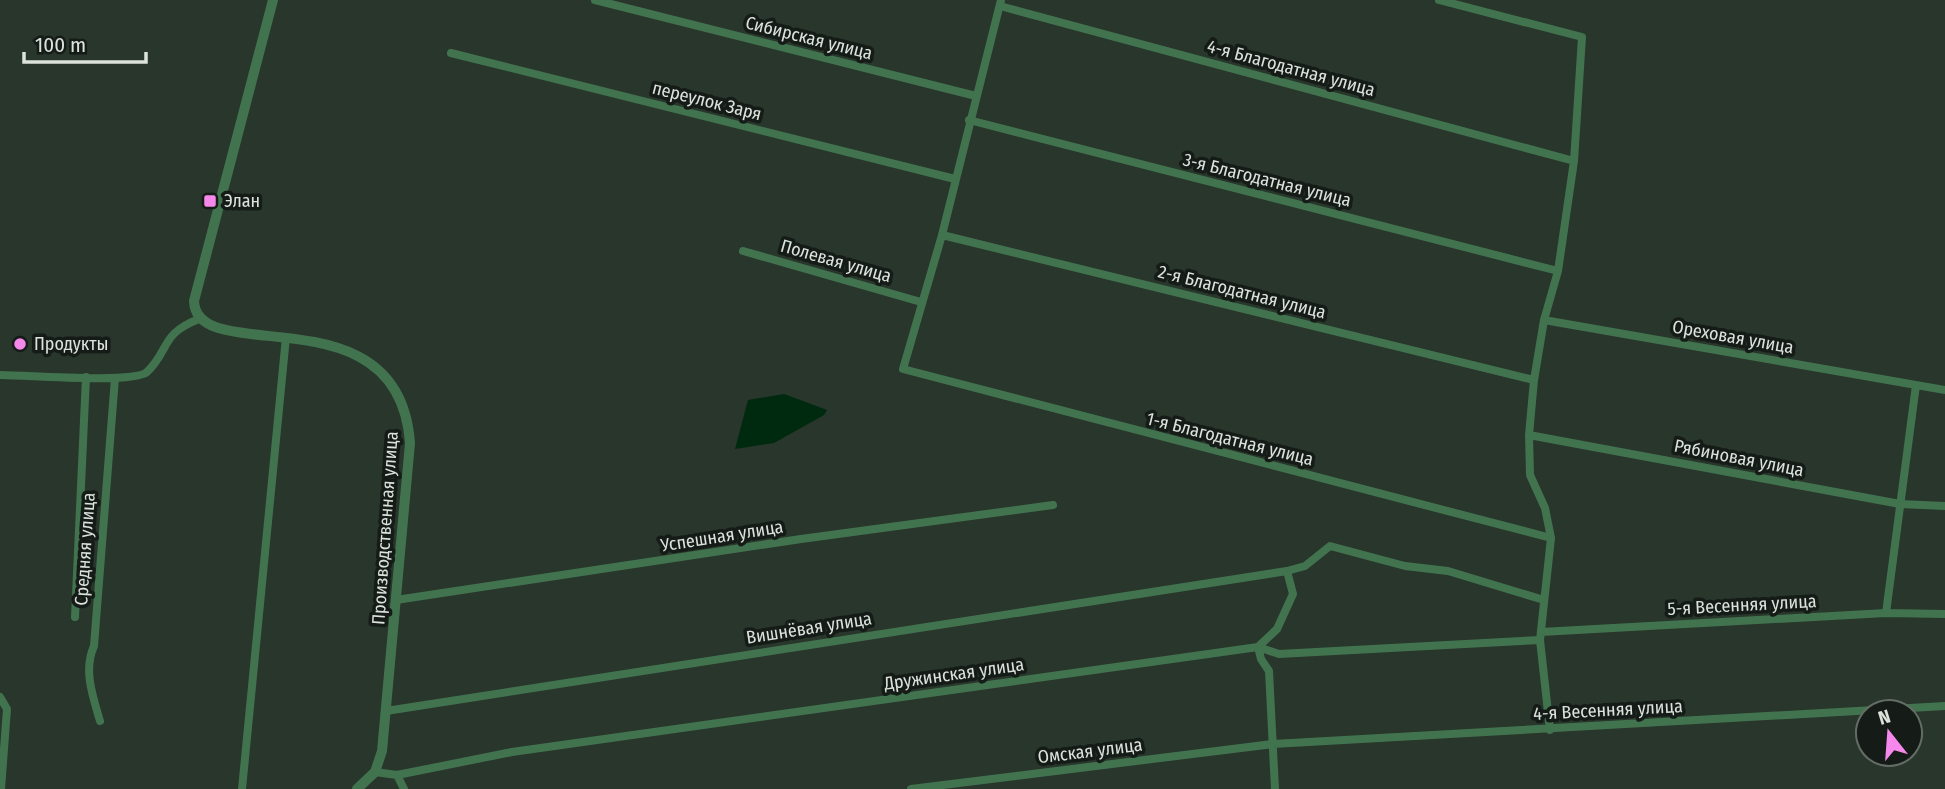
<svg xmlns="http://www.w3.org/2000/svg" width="1945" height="789" font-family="'Fira Sans Condensed',sans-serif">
<rect width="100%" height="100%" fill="#28362b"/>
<path fill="#002a0f" d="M784,394L827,410L824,415L774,443L735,449L748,400Z"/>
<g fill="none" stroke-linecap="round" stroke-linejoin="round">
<path stroke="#42734f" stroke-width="8" d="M595,0L976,96
M1001,0L942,235L903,369L1551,538
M1439,0L1582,37L1574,161L1558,271L1544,320L1534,380L1529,435L1530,475L1545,508L1551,538L1540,640L1550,730
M1000,6L1574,161
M451,53L955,179
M969,120L1558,271
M942,235L1534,380
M743,251L921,302
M1544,320L1945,390
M0,375C24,375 134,384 147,372C170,350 160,334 199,319
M1529,435L1900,504L1945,506
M396,600L801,539L1053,505
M1886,613L1916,385
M75,617L86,377
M1541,632L1886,613L1945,614
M0,697L7,709L1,789
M386,711L1287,571
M100,721C93,697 83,670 94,646L115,378
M375,772L397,775L512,752L1258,647L1279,654L1540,640
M397,775L404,789
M242,789L286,337
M911,789L1273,744L1945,706
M1275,789L1269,671L1261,659L1258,647L1277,629L1293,594L1287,571L1305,566L1330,546L1405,566L1448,571L1544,600"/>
<path stroke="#42734f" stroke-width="10" d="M273,0L194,301C196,370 399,287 410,443L382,751L375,772L357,789"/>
</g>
<g fill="#f788eb" stroke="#151c17" stroke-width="2.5">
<rect x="203" y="194" width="14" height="14" rx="3.5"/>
<circle cx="20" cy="344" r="7"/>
</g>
<g text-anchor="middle" stroke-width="7" stroke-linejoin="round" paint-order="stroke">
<g font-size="18" fill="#dbe3dc" stroke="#151c17">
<text transform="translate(809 38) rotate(14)" y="6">Сибирская улица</text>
<text transform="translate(1291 68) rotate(15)" y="6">4-я Благодатная улица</text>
<text transform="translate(707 101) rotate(14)" y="6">переулок Заря</text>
<text transform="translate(1267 180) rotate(14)" y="6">3-я Благодатная улица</text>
<text transform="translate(836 261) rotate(16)" y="6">Полевая улица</text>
<text transform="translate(1242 292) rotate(14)" y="6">2-я Благодатная улица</text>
<text transform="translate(1733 337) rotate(10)" y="6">Ореховая улица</text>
<text transform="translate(1230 439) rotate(14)" y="6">1-я Благодатная улица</text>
<text transform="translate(1739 458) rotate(11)" y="6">Рябиновая улица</text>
<text transform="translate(385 528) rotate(-86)" y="6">Производственная улица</text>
<text transform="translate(722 536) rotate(-9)" y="6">Успешная улица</text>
<text transform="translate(85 549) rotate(-86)" y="6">Средняя улица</text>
<text transform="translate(1742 605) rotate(-3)" y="6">5-я Весенняя улица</text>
<text transform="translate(809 628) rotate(-9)" y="6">Вишнёвая улица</text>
<text transform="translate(954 674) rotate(-8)" y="6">Дружинская улица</text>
<text transform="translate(1608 710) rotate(-3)" y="6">4-я Весенняя улица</text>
<text transform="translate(1090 751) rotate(-7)" y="6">Омская улица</text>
</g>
<g font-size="18" fill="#dbe3dc" stroke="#151c17" text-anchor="start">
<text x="224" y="207">Элан</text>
<text x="34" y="350">Продукты</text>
</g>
</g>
<g transform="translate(1889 733) rotate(343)"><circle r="33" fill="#151c17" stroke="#646c66" stroke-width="2"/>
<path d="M0-5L12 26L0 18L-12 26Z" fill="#f788eb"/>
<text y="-10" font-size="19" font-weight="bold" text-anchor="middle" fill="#dbe3dc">N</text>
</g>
<path d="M24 52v10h122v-10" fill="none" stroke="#dbe3dc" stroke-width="3.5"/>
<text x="35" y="52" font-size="21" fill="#dbe3dc" stroke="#151c17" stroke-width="5" paint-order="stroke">100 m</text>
</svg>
